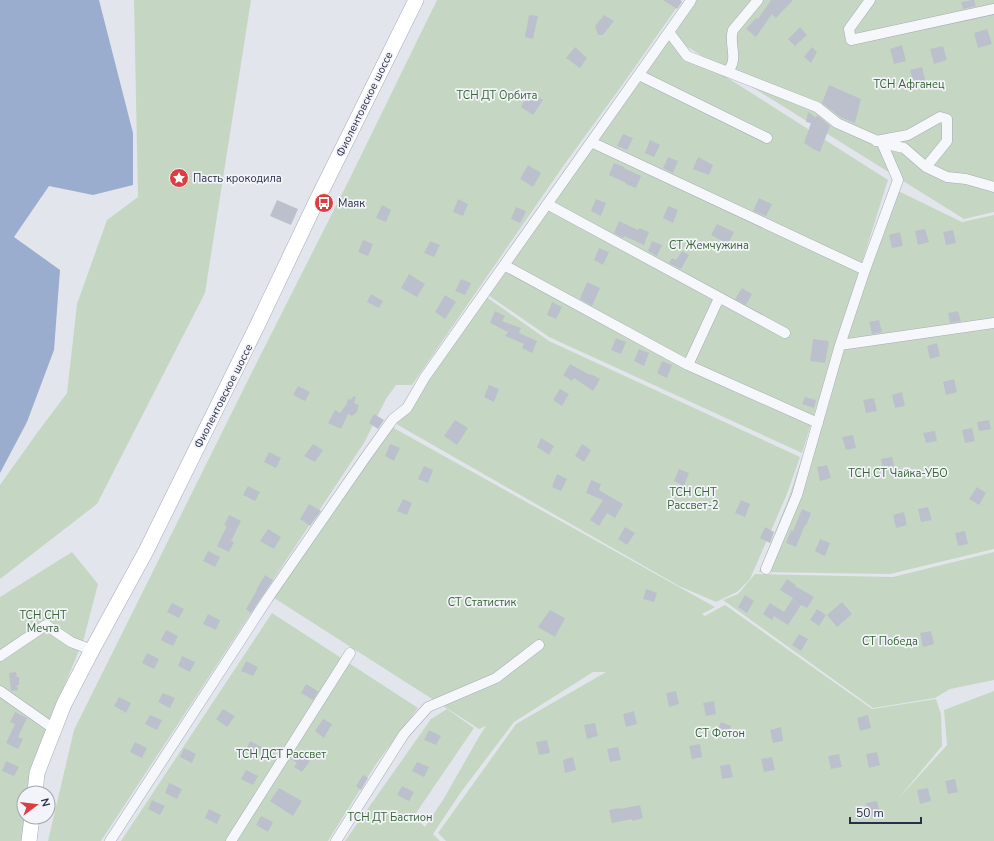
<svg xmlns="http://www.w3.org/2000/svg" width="994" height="841" font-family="'Nunito Sans',sans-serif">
<rect width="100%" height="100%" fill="#e3e5ec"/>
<path fill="#c5d7c3" d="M134,0H251L205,293L97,504L0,579V485L37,433L67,393L77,304L107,220L138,197Z
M437,0H682L623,84L564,165L412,385H396L386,399L364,443L245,622L101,841H48L74,730L251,374L351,176Z
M697,0H994V212L964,219L686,46L675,33Z
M668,40L888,180L802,453L549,337L488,295Z
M890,187L962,222L994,215V549L890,574L759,572L789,497Z
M485,296L549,341L800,457L787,494L750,579L737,592L716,602L679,586L398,425L394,420Z
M392,427L715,607L702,614L705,616L725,605L872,709L936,699L941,714L942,746L898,799L947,745L944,710L994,691V841H446L438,833L516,724L606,672H593L514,722L461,792L433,834L440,841H345L431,719L447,709L474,728L414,816L425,827L443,800L480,735L486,726L479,729L274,598Z
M72,552L98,584L84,638L30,771L28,793H24V817H25L22,841H0V597Z
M994,552V680L950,689L935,698L873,708L723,600L738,594L755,574L893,577Z
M272,613L418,708L376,764L328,841H121Z"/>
<path fill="#9badcf" d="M0,0H99L133,133V185L93,195L49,186L14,237L60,270L54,350L27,422L0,473Z"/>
<path fill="#bcc0cc" d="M663,0H680L682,2L677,9Z
M771,0H793L776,18L772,14L756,37L746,29L756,18L758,19Z
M972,0H974L976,6L963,9L961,2Z
M529,15L538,16L533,39L525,37Z
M604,15L614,21L603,35H598L595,26Z
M800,27L807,35L795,46L788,39Z
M987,29L992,44L978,48L974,33Z
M902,45L906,61L894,64L890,49Z
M943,46L947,60L934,64L930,49Z
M575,47L587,58L580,68L566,58Z
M812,47L817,52L811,63L804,57Z
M922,67L926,83L914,86L910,70Z
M829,85L861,99L855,123L840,117L822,103Z
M529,91L543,100L533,115L521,107Z
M808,112L816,118L817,115L830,126L820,152L813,149L804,143L811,123L806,122Z
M623,134L633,138L627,150L617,146Z
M650,140L660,145L654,157L645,153Z
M668,157L678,161L673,173L663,168Z
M698,157L713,165L709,175L693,169Z
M614,163L624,167V168L641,176L636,188L626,184V183L609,175Z
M528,165L541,173L533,187L520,179Z
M759,198L772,204L766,216L753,211Z
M458,199L468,204L463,216L453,212Z
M596,199L606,203L601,216L591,211Z
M277,200L298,209L291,225L270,216Z
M382,205L391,210L386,222L376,218Z
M668,206L678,210L673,223L663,218Z
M516,207L526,211L520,223L511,219Z
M619,221L638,230L639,228L649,232L644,245L624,236L623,238L614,233Z
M717,224L734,232L728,244L711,235Z
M925,229L929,242L918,245L915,231Z
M953,230L956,243L946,245L943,232Z
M900,232L903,246L892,248L889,235Z
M363,240L373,244L368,256L358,252Z
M430,241L440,245L434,257L424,253Z
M652,241L662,245L657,256L648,251Z
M599,248L609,252L603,265L594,260Z
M682,251L689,255L681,269L669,263L672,258L676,260Z
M409,274L425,284L417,297L401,288Z
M461,279L471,283L465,295L455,291Z
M587,282L600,288L592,306L580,299Z
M742,288L752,294L746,305L735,299Z
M371,294L383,301L379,308L367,302Z
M445,295L456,302L445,319L435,312Z
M552,302L562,307L556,319L547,315Z
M495,311L505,316L502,321L521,328L519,333L537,341L532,353L522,348L524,344L505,336L508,332L490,323Z
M958,311L961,321L950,323L948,313Z
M879,320L882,332L872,334L869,322Z
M616,338L626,342L621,354L611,350Z
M813,339L829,341L825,363L810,361Z
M937,343L940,356L930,359L927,346Z
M639,349L649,353L644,366L634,361Z
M662,361L672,365L667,378L657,373Z
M570,364L590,375L591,374L600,379L593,391L574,378L572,381L563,375Z
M954,379L957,392L946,395L943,382Z
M489,385L499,389L494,402L484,397Z
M298,386L310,392L305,401L293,395Z
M560,389L569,394L562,406L553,400Z
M902,392L905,406L895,408L892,395Z
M354,396L356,397L354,403L359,405L357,412L352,416L348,414L341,429L328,423L335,410L340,413L346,405L348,399L350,400Z
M805,397L816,400L814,408L802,404Z
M874,398L877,411L866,413L863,400Z
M374,414L384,420L378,429L369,423Z
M455,420L468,428L457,445L444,436Z
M989,420L991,429L979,431L977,422Z
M972,428L975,441L965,443L962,430Z
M935,431L937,441L926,443L923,433Z
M853,435L856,448L846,450L842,437Z
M541,438L554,446L549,455L537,447Z
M313,444L323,450L315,462L304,456Z
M390,444L400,448L394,461L385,456Z
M582,444L591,450L584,462L575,456Z
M269,452L281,458L276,468L264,462Z
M892,457L895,470L884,472L881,459Z
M827,465L831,478L820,481L817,467Z
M424,466L433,470L428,483L418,479Z
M679,469L689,473L684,486L674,481Z
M557,474L567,479L561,491L552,487Z
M591,480L601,484L599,490L623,504L615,518L607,513L599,526L590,520L603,500L586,493Z
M248,486L260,492L255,501L243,495Z
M977,487L986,493L979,505L969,499Z
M403,499L412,503L407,515L397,511Z
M741,500L750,504L745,517L735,513Z
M309,504L321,511L310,526L300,519Z
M928,507L932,520L921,522L918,509Z
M802,509L811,513L806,526L805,525L796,547L786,543L791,530L793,531Z
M904,512L907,525L896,528L893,515Z
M229,515L241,521L231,541L234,542L229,552L217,546L227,526L224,525Z
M625,527L635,533L627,545L618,539Z
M765,527L774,532L770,543L760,538Z
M268,529L281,537L274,549L260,541Z
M965,531L968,544L958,546L955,533Z
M820,539L830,543L825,556L815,551Z
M208,551L220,557L215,567L203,561Z
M265,575L273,580L251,613L246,609L257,590H256Z
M787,579L796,585L795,586L814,597L807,608L801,605L788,625L774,616L772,620L763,614L770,603L784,612L793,598L780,590Z
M646,589L657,593L654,602L643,599Z
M745,595L754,601L747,613L738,607Z
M842,602L852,614L837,627L827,615Z
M172,603L184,609L179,618L167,612Z
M817,609L826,615L819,626L810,620Z
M550,610L565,618L555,637L538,627Z
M208,614L220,620L216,630L203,624Z
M166,630L178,636L173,646L161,640Z
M931,631L934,644L923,647L920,633Z
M799,634L808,639L801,651L792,645Z
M147,653L159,659L154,669L142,663Z
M182,656L195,662L190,672L178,666Z
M246,661L258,667L253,676L241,671Z
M16,672L17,677H19V685H17L18,690L11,691L9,673Z
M306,684L318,691L313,700L301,693Z
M676,691L679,704L669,707L666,693Z
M163,693L175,698L170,708L158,702Z
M119,697L131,703L126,713L114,706Z
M714,701L716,714L706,716L703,703Z
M223,709L235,716L227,727L216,719Z
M634,711L637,724L626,727L623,714Z
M15,712L27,718L18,737L23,739L18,749L6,743L15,724L10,722Z
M150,715L162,720L157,730L145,724Z
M868,715L871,728L860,731L857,718Z
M323,719L332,724L324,738L315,731Z
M721,722L731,726L726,738L716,734Z
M595,723L598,736L587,739L584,725Z
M781,727L783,741L773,743L770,730Z
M429,730L441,736L436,745L424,740Z
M547,740L550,753L539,755L536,742Z
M250,741L262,747L257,757L245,751Z
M135,742L147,748L142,758L130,752Z
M700,744L702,757L692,759L689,746Z
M618,747L621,760L610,762L607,749Z
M184,748L196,754L192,763L180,757Z
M296,751L310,761L302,772L294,767L297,763L291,759Z
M877,752L880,765L869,768L866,754Z
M839,754L842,767L831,769L828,756Z
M573,757L576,770L565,773L563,760Z
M772,757L775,770L764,772L761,759Z
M6,761L19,767L14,776L2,771Z
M417,762L429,767L424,777L412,771Z
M730,764L733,777L722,779L720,766Z
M246,770L258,776L253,785L241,779Z
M363,775L368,778L361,790L356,786Z
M955,779L958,792L948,794L945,781Z
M169,783L182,789L177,799L165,793Z
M402,786L414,792L409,801L397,795Z
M279,788L302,801L293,816L270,801Z
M928,788L931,801L920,804L917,790Z
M152,800L165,806L160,815L148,809Z
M877,801L880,814L869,816L866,803Z
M640,805L643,818L632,821V819L612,823L609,810L619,808L620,809Z
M209,809L221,815L217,824L205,818Z
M261,816L273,822L268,832L256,825Z"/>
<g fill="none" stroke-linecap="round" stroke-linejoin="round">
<g stroke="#a7abb7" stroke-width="11">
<path id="street" d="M870,0L849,29L851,40L994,9
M669,32L687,56L817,107L837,123L882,143L898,180L865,270L840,345L797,495L766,569
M727,72C740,59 728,44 733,30L758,0
M639,75L767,138
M876,141L908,135L940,117L947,119V141L926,167
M591,142L865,270
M882,143L904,148L926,167L947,177L966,179L994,187
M547,204L785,333
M504,265L688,365L818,423
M840,345L994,323
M688,365L719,298
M0,656L46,625L71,642L92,650
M0,691L54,729
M110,841L268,598L365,458L393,419L407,408L425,377L690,2L691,0
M231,841L350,653
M336,841L404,734L428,707L496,678L539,645"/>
</g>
<g stroke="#a7abb7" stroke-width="16">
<path id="secondary" d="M35,793L37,773L64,704L92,650L146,551L257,326L316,202L416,0
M29,841L32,817"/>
</g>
<use href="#street" stroke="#f6f7fa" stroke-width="10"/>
<use href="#secondary" stroke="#fff" stroke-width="15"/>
</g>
<defs>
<g id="sight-disc" transform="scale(1)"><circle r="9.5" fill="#db3e41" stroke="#f3f4f9"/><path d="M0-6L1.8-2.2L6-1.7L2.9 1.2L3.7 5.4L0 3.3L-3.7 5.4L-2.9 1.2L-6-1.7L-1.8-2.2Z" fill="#fff"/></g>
<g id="bus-disc" transform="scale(1)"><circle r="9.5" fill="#db3e41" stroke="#f3f4f9"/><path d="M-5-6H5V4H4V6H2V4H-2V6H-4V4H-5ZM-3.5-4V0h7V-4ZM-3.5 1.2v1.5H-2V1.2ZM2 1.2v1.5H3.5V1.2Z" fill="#fff"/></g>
</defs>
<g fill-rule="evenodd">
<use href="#sight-disc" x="179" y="178"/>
<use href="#bus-disc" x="324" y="203"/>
</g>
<g text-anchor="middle" stroke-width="3.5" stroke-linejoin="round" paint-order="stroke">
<g font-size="11" fill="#376335" stroke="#f3f4f9">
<text x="909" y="88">ТСН Афганец</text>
<text x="497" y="99">ТСН ДТ Орбита</text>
<text x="709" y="249">СТ Жемчужина</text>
<text x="898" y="477">ТСН СТ Чайка-УБО</text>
<text x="693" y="496">ТСН СНТ<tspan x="693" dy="13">Рассвет-2</tspan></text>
<text x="482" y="606">СТ Статистик</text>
<text x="43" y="619">ТСН СНТ<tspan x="43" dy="13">Мечта</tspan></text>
<text x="890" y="645">СТ Победа</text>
<text x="720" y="737">СТ Фотон</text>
<text x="281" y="758">ТСН ДСТ Рассвет</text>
<text x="390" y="821">ТСН ДТ Бастион</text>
</g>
<g font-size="11" fill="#292f46" stroke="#f3f4f9">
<text transform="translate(364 104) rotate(-64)" y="4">Фиолентовское шоссе</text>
<text transform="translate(223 396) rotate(-63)" y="4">Фиолентовское шоссе</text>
</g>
<g font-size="11" fill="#292f46" stroke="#f3f4f9" text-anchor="start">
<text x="193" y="182">Пасть крокодила</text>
<text x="338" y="207">Маяк</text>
</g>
</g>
<g transform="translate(36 805) rotate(75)"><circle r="19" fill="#f3f4f9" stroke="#a2a5b1"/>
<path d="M0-3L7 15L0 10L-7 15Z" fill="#db3e41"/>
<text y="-6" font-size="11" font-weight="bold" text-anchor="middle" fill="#292f46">N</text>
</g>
<path d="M850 817v6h71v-6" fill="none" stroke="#292f46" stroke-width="2"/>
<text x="856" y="817" font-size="12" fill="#292f46" stroke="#f3f4f9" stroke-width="3" paint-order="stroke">50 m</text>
</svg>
